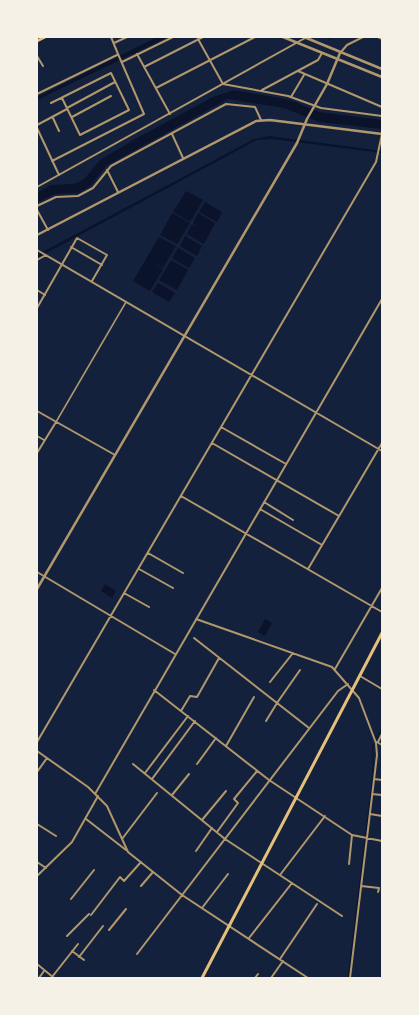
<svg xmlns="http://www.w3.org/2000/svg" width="419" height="1015" font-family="Quicksand,sans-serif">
<rect width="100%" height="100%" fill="#14213d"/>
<path fill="#0b132b" d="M157,37H168L37,100V97Z
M234,90L290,100L319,112L382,120V129L319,122L284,108L228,99L106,166L90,186L79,193L54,194L37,203V193L51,185L72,184L79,182L85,178L100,160L137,138L213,97Z
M270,136L382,151V153L272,139L257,140L37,258V255L254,139Z
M186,191L203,200L190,222L173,212Z
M205,202L222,212L217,222L199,212Z
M172,213L190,223L177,244L160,235Z
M198,213L215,223L204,244L187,234L192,224L198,227L193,223Z
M185,236L202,246L197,256L180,246Z
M159,237L176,246L163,268L146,259Z
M178,248L195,258L189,268L172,258Z
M146,259L163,269L150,291L133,281Z
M171,260L188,270L177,290L159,280Z
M158,283L175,293L169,302L152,292Z
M105,584L116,591L112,598L101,591Z
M265,619L272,623L265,636L258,632Z"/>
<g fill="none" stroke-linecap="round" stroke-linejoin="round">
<path stroke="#0b132b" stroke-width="1" d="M329,39L334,37
M377,738L382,728
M348,978L373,775V745"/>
<path stroke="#b1986c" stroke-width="1.5" d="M56,422L126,302"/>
<path stroke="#b1986c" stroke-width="2" d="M378,37L382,39
M198,39L223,84L288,96L321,108L382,116
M114,43L127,37
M341,52L347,45L363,37
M137,54L170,114
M37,56L43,66
M122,62L173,37
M144,67L203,37
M298,71L382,107
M156,88L255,37
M262,90L318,60L322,53
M37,94L117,55L118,54L111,37
M291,97L304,75
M51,103L111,73L129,110L80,135L62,98
M67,108L115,82
M72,117L111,96
M53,118L59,131
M37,125L67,109
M37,128L59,175
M172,134L183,158
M52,161L144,114L118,54
M107,170L118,192
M37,187L307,37
M37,206L56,197L78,196L93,188L111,166L226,104L255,107L261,120
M37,210L48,230
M71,247L102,265
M37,250L382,451
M37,260L46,255
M37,290L45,295
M37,308L77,238L107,255L92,281
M37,411L115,455
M221,427L286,464
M37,436L44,440
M212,443L339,516
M37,453L56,422
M181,496L382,612
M264,502L293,520
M260,509L322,545
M148,553L183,573
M139,569L173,588
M308,569L382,443
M37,572L175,654
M124,593L149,607
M196,619L332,667L359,698L376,743L377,755L350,978
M194,638L309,728
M335,669L382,588
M360,676L382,689
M270,682L293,653
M154,690L269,780L352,835L349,864
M181,711L190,696L197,697L219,658
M266,721L277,703L300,670
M37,742L376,162L382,134
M377,742L382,745
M378,742L382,734
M226,746L254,697
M37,751L88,787L107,806L128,852L182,895L308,978
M133,764L225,839L342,916
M197,764L216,738
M37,772L47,758
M145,773L188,716
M152,779L195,721
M374,779L382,780
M95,794L382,299
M372,794L382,795
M172,795L189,774
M370,814L382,816
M86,819L126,850
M202,820L226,791
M37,824L56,836
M217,832L238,803L234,799L257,771
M352,835L382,841
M122,839L157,793
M196,851L212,828
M37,862L46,868
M280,875L325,816
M37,876L72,842L98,796
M141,886L153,872
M361,886L379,888L378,892
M71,899L94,870
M202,908L228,874
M91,915L120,877L124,881L141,862
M109,930L126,909
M67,936L89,914
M249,938L292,883
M72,951L84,960
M137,954L338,691L348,684
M79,957L103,926
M280,959L317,904
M37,964L54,978
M52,977L78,944
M39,978L44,971
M255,978L258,974
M271,978L283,961"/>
<path stroke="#b1986c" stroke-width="2.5" d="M283,37L382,77
M304,37L382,69
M37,235L256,121L270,120L382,134
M37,589L297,143L307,119L327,84L340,53"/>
<path stroke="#e5c07b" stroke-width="3" d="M37,41L45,37
M202,978L382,633"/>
</g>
<rect width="419" height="1015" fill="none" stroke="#f6f1e7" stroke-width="76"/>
</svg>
